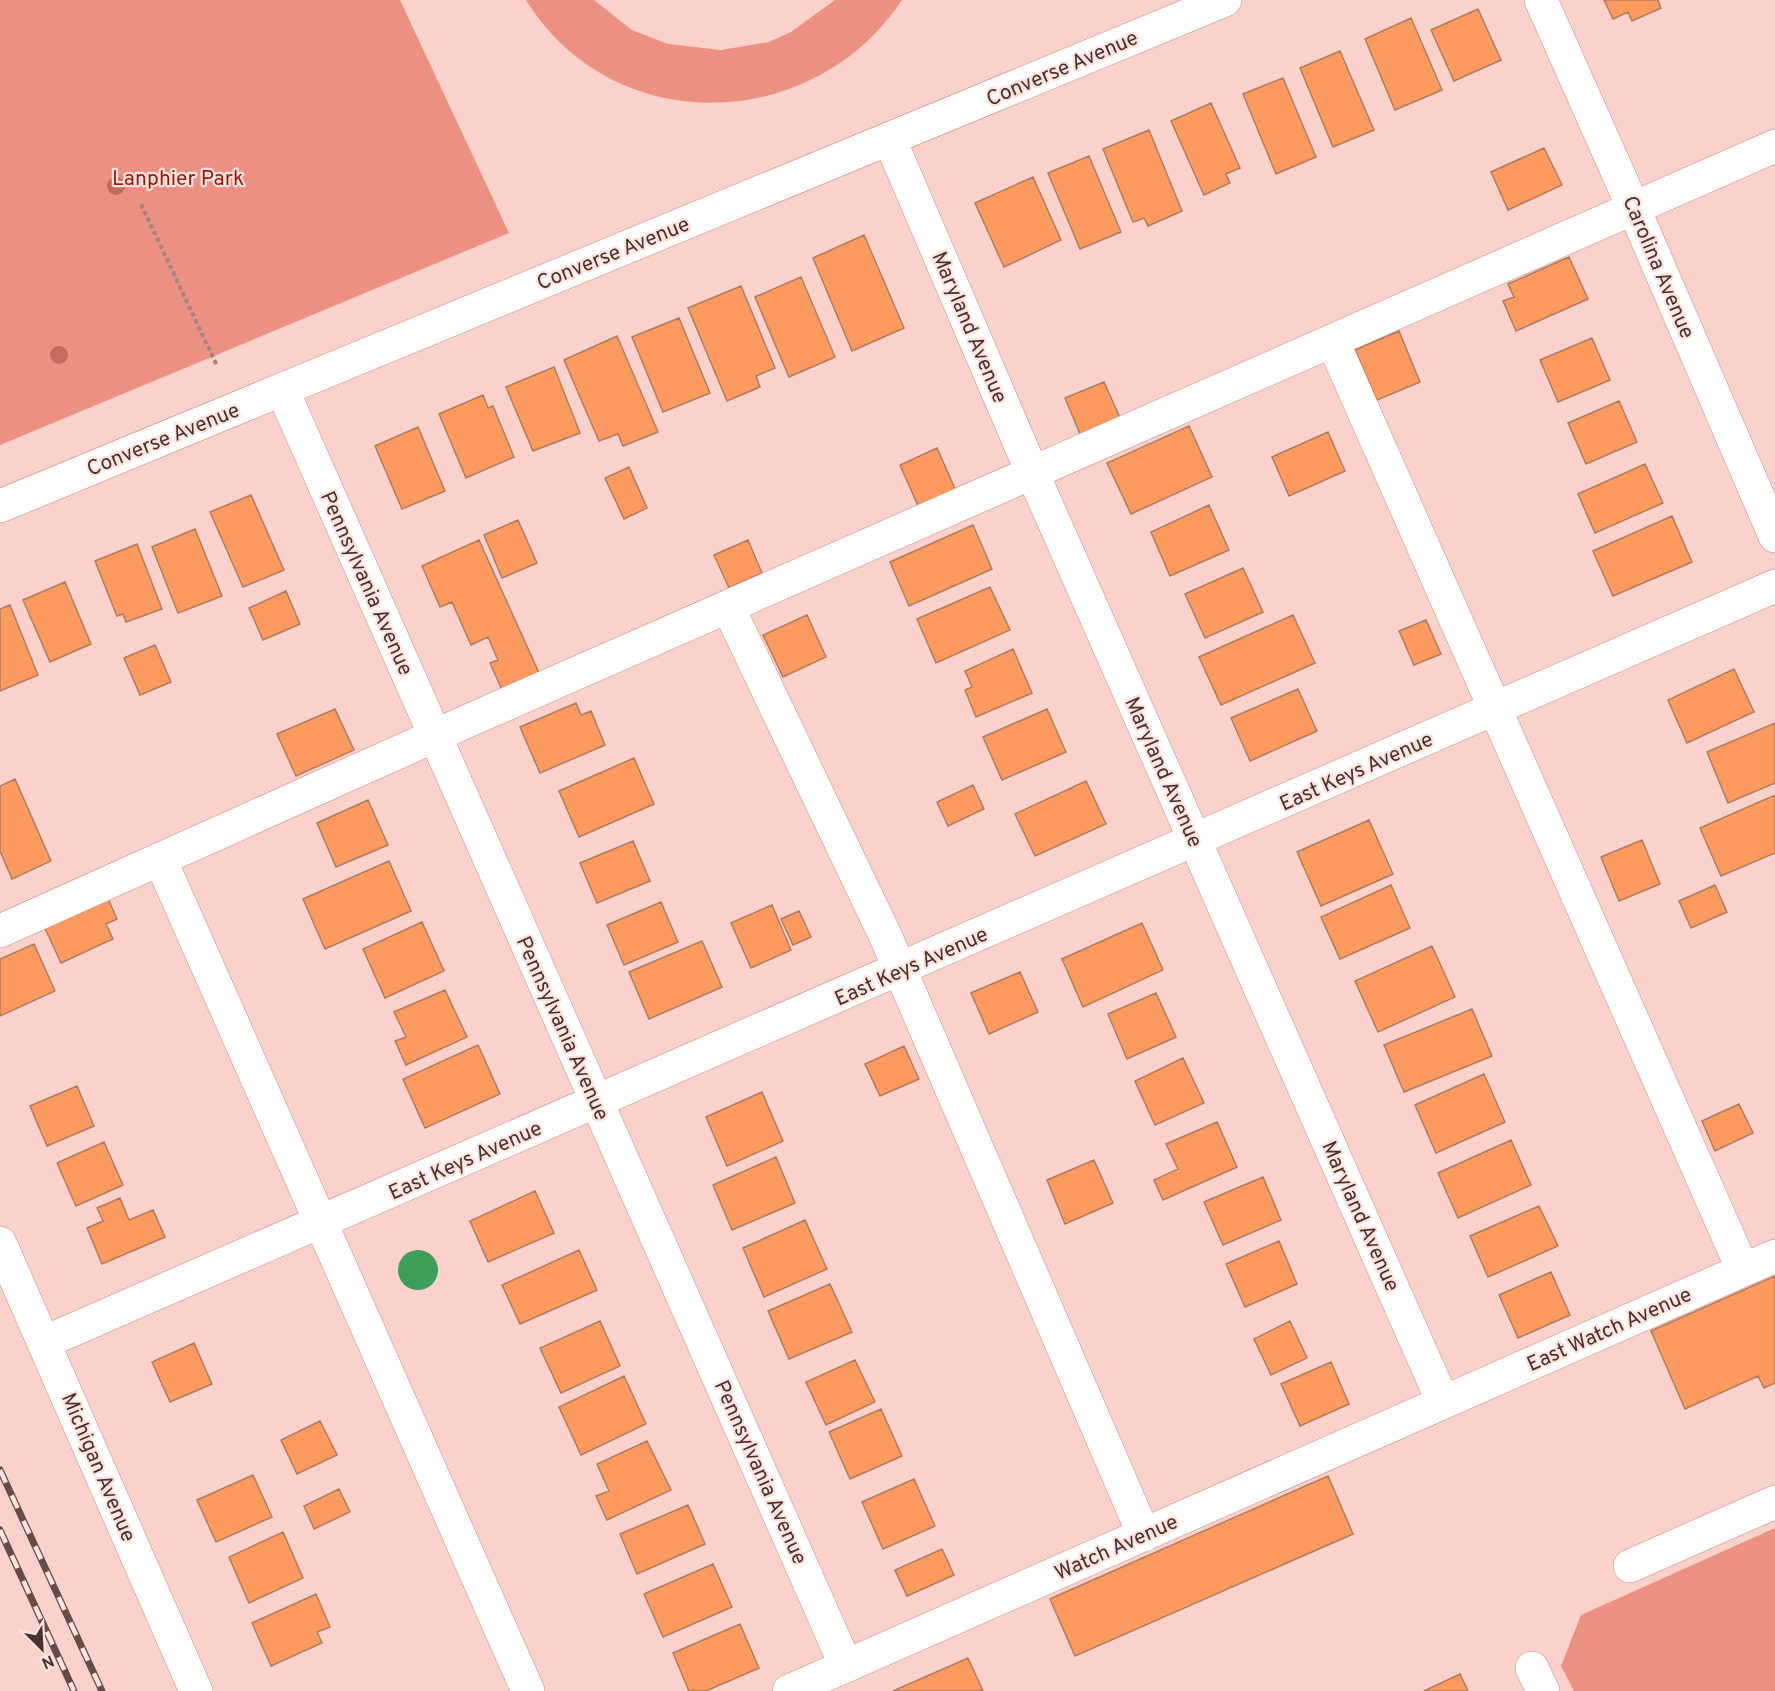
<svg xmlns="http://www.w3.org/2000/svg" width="1775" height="1691" font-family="Overpass,sans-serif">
<rect width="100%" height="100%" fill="#fad2cb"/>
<path fill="#ec9081" d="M0,0H400L509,233L0,445Z
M526,0H594L632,30L668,44L721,50L769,42L791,32L835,0H902C813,134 613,140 526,0Z
M1775,1528V1691H1574L1561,1666L1581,1615Z"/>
<path fill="#3c9e57" d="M398 1270a20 20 0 1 1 40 0a20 20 0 1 1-40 0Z"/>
<path fill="#fc995f" stroke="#b07b5f" stroke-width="1.5" d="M1604,0H1658L1661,8L1632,21L1628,12L1613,19Z
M1478,9L1501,60L1454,81L1431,30Z
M1411,18L1442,90L1395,110L1365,39Z
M1340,51L1374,130L1333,147L1300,68Z
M1283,78L1316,157L1276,174L1243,94Z
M1211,103L1240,168L1226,174L1230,183L1204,195L1171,121Z
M1149,130L1182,211L1148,226L1144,218L1133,222L1103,149Z
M1544,148L1562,185L1508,210L1491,172Z
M1089,156L1121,232L1080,249L1048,173Z
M1033,177L1061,240L1004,267L975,203Z
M864,235L904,328L852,351L813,258Z
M1569,257L1588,299L1516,331L1503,301L1514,297L1508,284Z
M801,277L835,357L789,377L755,297Z
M741,286L775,368L756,376L760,387L727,401L688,308Z
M679,318L710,393L663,412L632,337Z
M1399,331L1420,382L1377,400L1355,350Z
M617,336L658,432L623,446L618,434L599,441L564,360Z
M1592,338L1610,380L1558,402L1540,360Z
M554,367L580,433L533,451L506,387Z
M1104,382L1121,420L1081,436L1065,398Z
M483,395L488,408L493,406L514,457L466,478L439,414Z
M1619,401L1637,442L1586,464L1568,423Z
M1189,426L1212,477L1131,514L1107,463Z
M418,427L445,491L402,509L375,446Z
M1328,432L1345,471L1289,496L1272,457Z
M937,448L956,491L919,508L900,465Z
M1645,464L1663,503L1595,533L1578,494Z
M629,467L647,508L624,519L605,478Z
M251,495L284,570L243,587L210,512Z
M1209,505L1229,550L1170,576L1151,532Z
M1672,516L1692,562L1613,596L1593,551Z
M518,520L537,563L502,578L484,535Z
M973,525L992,569L909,606L890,562Z
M195,529L222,596L178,613L152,547Z
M479,540L539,673L502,690L490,663L498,660L488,637L471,645L452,602L440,607L422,566Z
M748,540L762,573L729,588L714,555Z
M137,544L162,609L126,622L123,614L117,616L95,561Z
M1243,568L1263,612L1205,638L1185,594Z
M65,582L91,644L50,662L23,600Z
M990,587L1010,630L936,663L917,619Z
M286,591L300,624L263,640L249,608Z
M10,605L38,675L0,691V609Z
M807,615L826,657L783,677L763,635Z
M1293,615L1315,663L1221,705L1199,657Z
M1426,620L1441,654L1414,665L1399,631Z
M155,645L171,682L140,695L124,658Z
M1013,649L1032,693L976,717L965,690L972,687L965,671Z
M1734,669L1754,712L1687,743L1668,700Z
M1298,689L1317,731L1250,761L1231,718Z
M576,703L581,715L591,711L605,745L540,773L520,727Z
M335,709L354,750L296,776L277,734Z
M1047,709L1066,752L1002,780L983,737Z
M1775,723V783L1728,803L1707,752Z
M634,758L654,804L579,837L559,791Z
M15,779L51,861L12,879L0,851V786Z
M1086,781L1106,824L1035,856L1015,814Z
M973,785L984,809L948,826L937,802Z
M1775,795V853L1721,876L1700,828Z
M368,800L388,845L336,867L317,823Z
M1369,820L1393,874L1321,906L1297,852Z
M1642,840L1660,884L1619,901L1601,857Z
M633,841L650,881L597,903L580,863Z
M389,861L411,911L325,949L303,899Z
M1391,885L1410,928L1340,959L1321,917Z
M1715,885L1727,912L1691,928L1679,901Z
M106,894L117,919L106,924L113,939L61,963L42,922Z
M661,902L678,942L624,965L607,925Z
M772,905L791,950L751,968L731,923Z
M799,911L811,937L793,945L781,919Z
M422,922L444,971L385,998L363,949Z
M1142,923L1163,970L1083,1007L1062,959Z
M702,941L722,987L649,1019L629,972Z
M34,944L55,991L0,1016V959Z
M1432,946L1455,997L1378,1032L1355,981Z
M1020,972L1038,1012L989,1034L971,993Z
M445,990L467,1037L406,1065L395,1041L406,1037L394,1012Z
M1156,993L1176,1037L1127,1059L1108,1014Z
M1472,1009L1492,1056L1404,1092L1384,1045Z
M478,1045L500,1094L425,1128L403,1079Z
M904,1046L919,1079L880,1096L865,1064Z
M1183,1058L1204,1103L1155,1125L1135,1081Z
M1484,1074L1505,1122L1436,1153L1415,1105Z
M77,1086L94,1126L47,1146L30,1106Z
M762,1092L783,1141L727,1166L706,1117Z
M1739,1104L1753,1133L1715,1151L1702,1121Z
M1217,1122L1237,1167L1163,1200L1154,1180L1178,1169L1166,1144Z
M1511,1140L1531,1185L1458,1218L1438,1173Z
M104,1142L123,1185L76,1206L57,1163Z
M776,1157L795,1203L732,1230L713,1185Z
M1094,1160L1113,1203L1065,1224L1047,1180Z
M1263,1177L1281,1220L1223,1245L1204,1202Z
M535,1191L554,1233L488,1262L470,1221Z
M120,1198L129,1220L153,1210L165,1237L102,1264L87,1228L103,1221L97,1208Z
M1539,1206L1558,1246L1488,1277L1470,1236Z
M805,1220L827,1269L764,1297L743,1248Z
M1279,1241L1297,1284L1245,1307L1226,1264Z
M579,1250L597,1290L520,1324L502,1285Z
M1551,1272L1570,1315L1518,1338L1499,1295Z
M1775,1276V1383L1764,1388L1758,1376L1685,1409L1651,1331Z
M830,1284L852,1332L789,1359L768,1311Z
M600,1321L620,1366L561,1393L540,1348Z
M1290,1321L1307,1358L1271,1375L1254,1339Z
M194,1343L212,1384L170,1402L152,1362Z
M855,1360L875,1402L826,1425L806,1382Z
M1331,1362L1349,1404L1300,1426L1281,1384Z
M624,1376L646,1424L581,1455L559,1407Z
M881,1409L902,1456L850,1479L829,1432Z
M320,1421L337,1455L297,1474L281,1440Z
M647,1441L671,1490L607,1520L596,1496L609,1491L597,1464Z
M253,1475L272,1517L216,1542L197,1500Z
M1328,1476L1353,1534L1075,1656L1050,1599Z
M914,1479L935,1526L883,1549L862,1502Z
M339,1489L350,1512L314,1529L304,1506Z
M688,1505L705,1544L637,1574L620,1534Z
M283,1532L303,1578L249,1603L229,1557Z
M942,1549L954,1575L907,1596L895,1570Z
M713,1564L732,1607L663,1637L644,1594Z
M316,1594L330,1627L317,1632L322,1643L271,1666L252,1623Z
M740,1624L759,1668L706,1691H689L673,1653Z
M968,1658L983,1691H893Z
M1460,1674L1468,1691H1424Z"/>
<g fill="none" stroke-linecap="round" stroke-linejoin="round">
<g stroke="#c88a80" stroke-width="34">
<path id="minor" d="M1541,0L1634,209L1775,536
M890,140L1032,472L1443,1402
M1333,342L1743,1270
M282,389L846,1666
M0,506L1225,0
M728,607L885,935L1144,1535
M160,859L528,1691
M0,931L479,716L1775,146
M0,1243L196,1691
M45,1342L1775,586
M1630,1566L1775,1502
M1532,1668L1543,1691
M789,1691L1775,1256"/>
</g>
<path stroke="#a4847e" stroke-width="4" stroke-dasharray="4.5 3" stroke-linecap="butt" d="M141,204L217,366"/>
<use href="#minor" stroke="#fff" stroke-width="33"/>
<g stroke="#674b46" stroke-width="7">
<path id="rail" d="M0,1470L102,1691
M0,1530L74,1691"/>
</g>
<use href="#rail" stroke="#fee3de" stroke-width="4.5" stroke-dasharray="14" stroke-linecap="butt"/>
</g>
<g fill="#c66a61">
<circle cx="116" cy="186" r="9"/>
<circle cx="59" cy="355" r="9"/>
</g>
<g text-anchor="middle" stroke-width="4.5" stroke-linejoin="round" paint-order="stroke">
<g font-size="21" fill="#4b322d" stroke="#fee3de">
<text transform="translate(1062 68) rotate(-23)" y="7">Converse Avenue</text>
<text transform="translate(613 253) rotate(-22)" y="7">Converse Avenue</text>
<text transform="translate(1659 267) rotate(67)" y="7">Carolina Avenue</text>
<text transform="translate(970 327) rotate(67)" y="7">Maryland Avenue</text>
<text transform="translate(163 439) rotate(-22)" y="7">Converse Avenue</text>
<text transform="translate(367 583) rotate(66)" y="7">Pennsylvania Avenue</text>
<text transform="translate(1356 771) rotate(-24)" y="7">East Keys Avenue</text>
<text transform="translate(1164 772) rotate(66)" y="7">Maryland Avenue</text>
<text transform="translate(911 966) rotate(-24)" y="7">East Keys Avenue</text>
<text transform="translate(563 1028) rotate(66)" y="7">Pennsylvania Avenue</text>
<text transform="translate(465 1160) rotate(-24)" y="7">East Keys Avenue</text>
<text transform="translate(1361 1216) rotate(66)" y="7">Maryland Avenue</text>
<text transform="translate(1609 1329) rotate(-24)" y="7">East Watch Avenue</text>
<text transform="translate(99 1467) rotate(67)" y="7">Michigan Avenue</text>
<text transform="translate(761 1472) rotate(66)" y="7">Pennsylvania Avenue</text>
<text transform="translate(1116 1547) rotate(-24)" y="7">Watch Avenue</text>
</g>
<g font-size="21" fill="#9c140b" stroke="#fee3de">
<text x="178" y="185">Lanphier Park</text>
</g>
</g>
<g transform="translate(42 1649) rotate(156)" stroke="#fee3de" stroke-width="4.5" paint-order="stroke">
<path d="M0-4.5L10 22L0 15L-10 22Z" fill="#4b322d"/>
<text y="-9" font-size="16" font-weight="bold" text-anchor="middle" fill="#4b322d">N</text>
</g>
</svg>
